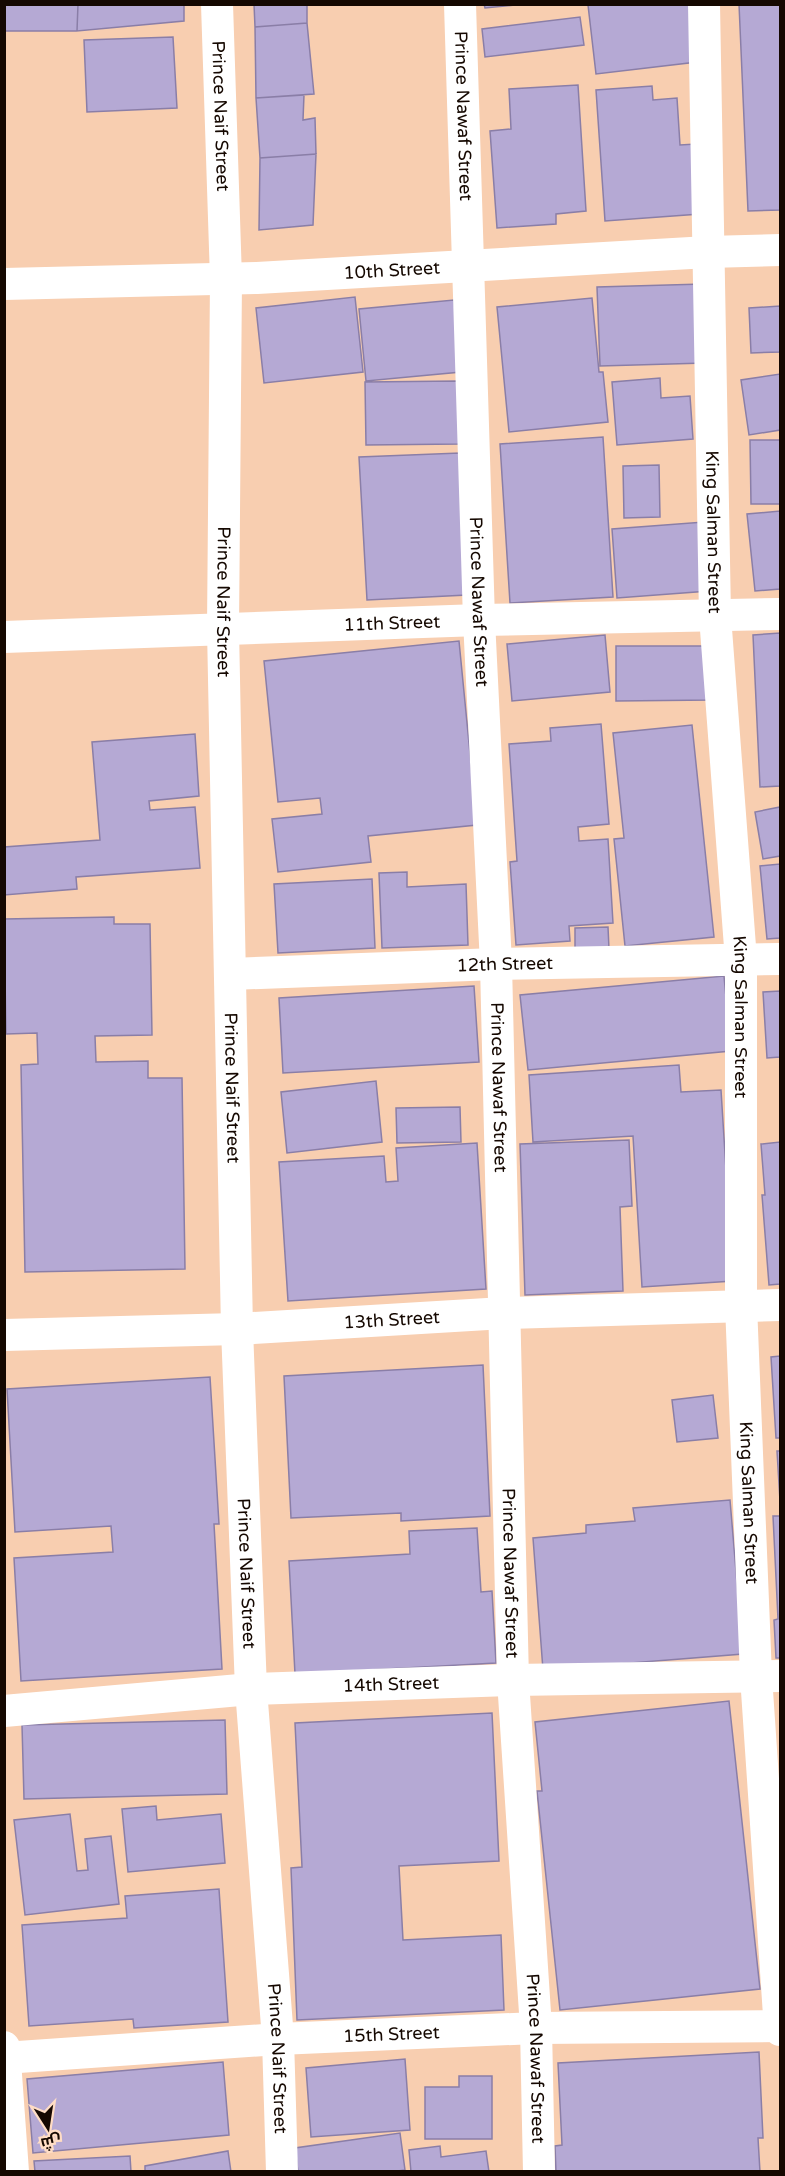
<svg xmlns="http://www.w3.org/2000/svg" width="785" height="2176" font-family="'Varela Round',Cairo,sans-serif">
<rect width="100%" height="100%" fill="#f8ceb0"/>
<path fill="#b5a9d4" stroke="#8a7ea7" stroke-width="1.5" d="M4,4H78L77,31H4Z
M78,4H184V21L77,31Z
M254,4H307V23L255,27Z
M484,4H525L485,8Z
M690,4L697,62L596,74L588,5Z
M739,4H780V210L748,211Z
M580,17L584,45L485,57L482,29Z
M307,23L314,94L256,98L255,27Z
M173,37L177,108L87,112L84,40Z
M578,85L586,211L556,214V224L497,228L490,131L511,129L509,89Z
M652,86L653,100L677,98L680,145L696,144L700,214L605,221L596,90Z
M304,95L303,120L315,118L316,154L260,158L256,98Z
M316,154L313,225L259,230L260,158Z
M703,284L705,363L600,366L597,287Z
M355,297L363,372L264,383L256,308Z
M592,298L599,372H603L608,422L509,432L497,307Z
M454,300L461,372L366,381L359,309Z
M780,306V352L751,353L749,308Z
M780,374V430L749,435L741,380Z
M660,378L661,398L690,396L693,439L617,445L612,382Z
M458,381L459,444L366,445L365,382Z
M603,437L613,597L510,603L500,444Z
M750,440H780V504H751Z
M460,453L467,595L367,600L359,457Z
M659,465L660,517L624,518L623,466Z
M780,511V589L755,591L747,514Z
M704,522L709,591L617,598L612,529Z
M780,633V786L760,787L753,635Z
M605,635L610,692L512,701L507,644Z
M459,641L477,825L368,836L371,862L278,872L272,819L322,814L320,798L278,802L264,661Z
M616,646H712V700L616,701Z
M601,724L609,824L578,827L579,841L608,839L613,923L569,926L570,941L516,945L510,862L517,861L509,744L551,741L550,728Z
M692,725L714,937L625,946L614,839L624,838L613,733Z
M195,734L199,796L149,801L150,810L195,807L200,868L76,877L77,889L4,895V847L100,840L92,742Z
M780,807V856L763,859L755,812Z
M780,864V938L767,939L760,866Z
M407,872V887L466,884L468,945L382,948L379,873Z
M372,879L375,948L278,953L274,884Z
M114,917V924H150L152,1035L95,1036L96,1062L148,1061V1078H182L185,1269L25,1272L21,1065L38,1064L37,1033L6,1034L4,919Z
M608,927L609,949L575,951V928Z
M724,976L731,1051L528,1070L520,995Z
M474,986L479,1062L283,1073L279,998Z
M780,991V1057L767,1058L763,992Z
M679,1065L681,1092L721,1090L733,1281L642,1287L633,1136L533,1142L529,1075Z
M376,1081L382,1142L287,1153L281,1092Z
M460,1107L461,1142L397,1143L396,1108Z
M629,1140L632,1206L620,1207L623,1291L525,1295L520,1144Z
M780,1142V1284L769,1285L762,1195H765L761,1144Z
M477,1143L486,1289L288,1301L279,1162L384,1156L386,1182L398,1181L396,1148Z
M780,1356V1438H776L771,1357Z
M483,1365L490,1516L401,1521V1513L291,1518L284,1376Z
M210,1377L219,1524H214L222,1669L21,1681L14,1558L113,1552L111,1526L15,1532L7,1389Z
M713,1395L718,1438L677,1442L672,1400Z
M777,1451H780V1501Z
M730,1500L743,1654L543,1670L533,1538L586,1533V1525L635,1521L633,1508Z
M773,1516H780V1658H776L774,1620L778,1619Z
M477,1528L481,1592L492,1591L496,1663L295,1674L289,1561L410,1554L409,1531Z
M729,1701L760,1989L560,2010L537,1791H542L535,1722Z
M492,1713L499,1861L399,1866L403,1940L501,1935L504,2010L297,2020L291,1868L302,1867L295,1723Z
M225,1720L227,1794L24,1799L22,1725Z
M156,1806L157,1820L221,1814L225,1863L128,1872L122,1809Z
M70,1814L77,1871L88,1870L85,1839L111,1836L119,1904L25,1915L14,1820Z
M219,1889L228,2022L134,2028L133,2019L29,2026L22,1925L127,1918L125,1896Z
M759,2052L763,2138H758L760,2172H556L555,2146L562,2145L558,2063Z
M405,2059L410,2130L311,2137L306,2068Z
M223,2062L229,2135L33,2153L27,2079Z
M459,2076H492V2139H425V2087H459Z
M400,2133L405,2170L390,2172H298L295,2148Z
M440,2146L441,2157L486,2151L489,2172H411L409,2150Z
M228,2151L231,2172H145V2166Z
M130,2156L131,2172H35L34,2161Z"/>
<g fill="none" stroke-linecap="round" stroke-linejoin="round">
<g stroke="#fff" stroke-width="32">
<path id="s1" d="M217,4L226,279L223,629L237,1329L251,1689L278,2039L282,2172"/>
<path id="s2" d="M460,4L479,620L496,964L513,1680L536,2028L539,2172"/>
<path id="s3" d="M704,4L715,616L741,960V1305L756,1676L780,2030"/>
<path id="s4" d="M4,284L257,278L708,252L780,250"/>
<path id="s5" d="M4,637L479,620L780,614"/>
<path id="s6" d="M231,974L496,964L780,959"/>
<path id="s7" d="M4,1335L237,1329L504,1313L780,1305"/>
<path id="s8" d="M4,1711L251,1689L513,1680L780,1676"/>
<path d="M4,2047L13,2172"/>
<path id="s9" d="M4,2058L278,2039L536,2028L780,2026"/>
</g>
</g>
<g text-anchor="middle" stroke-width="5" stroke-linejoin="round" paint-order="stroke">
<g font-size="18" fill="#150801" stroke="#ffddc5">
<text dy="6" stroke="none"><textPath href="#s1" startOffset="112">Prince Naif Street</textPath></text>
<text dy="6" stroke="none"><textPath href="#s2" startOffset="112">Prince Nawaf Street</textPath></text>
<text dy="6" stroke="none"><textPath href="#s4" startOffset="388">10th Street</textPath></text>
<text dy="6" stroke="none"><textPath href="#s3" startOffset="528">King Salman Street</textPath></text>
<text dy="6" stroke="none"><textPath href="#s1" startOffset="598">Prince Naif Street</textPath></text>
<text dy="6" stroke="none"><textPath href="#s2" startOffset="598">Prince Nawaf Street</textPath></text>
<text dy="6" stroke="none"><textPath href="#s5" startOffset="388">11th Street</textPath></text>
<text dy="6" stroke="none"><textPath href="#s6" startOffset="274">12th Street</textPath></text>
<text dy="6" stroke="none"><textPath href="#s3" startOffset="1014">King Salman Street</textPath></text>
<text dy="6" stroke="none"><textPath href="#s2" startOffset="1084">Prince Nawaf Street</textPath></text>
<text dy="6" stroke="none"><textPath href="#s1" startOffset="1084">Prince Naif Street</textPath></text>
<text dy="6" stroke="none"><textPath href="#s7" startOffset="388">13th Street</textPath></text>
<text dy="6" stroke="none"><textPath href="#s3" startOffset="1500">King Salman Street</textPath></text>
<text dy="6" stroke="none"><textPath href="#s1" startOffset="1570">Prince Naif Street</textPath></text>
<text dy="6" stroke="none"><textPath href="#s2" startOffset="1570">Prince Nawaf Street</textPath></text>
<text dy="6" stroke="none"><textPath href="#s8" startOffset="388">14th Street</textPath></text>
<text dy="6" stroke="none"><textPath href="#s9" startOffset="388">15th Street</textPath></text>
<text dy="6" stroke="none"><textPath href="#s1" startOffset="2056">Prince Naif Street</textPath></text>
<text dy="6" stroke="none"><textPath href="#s2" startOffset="2056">Prince Nawaf Street</textPath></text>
</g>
</g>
<rect width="785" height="2176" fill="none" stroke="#150801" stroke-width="12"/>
<g transform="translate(48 2128) rotate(168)" stroke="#ffddc5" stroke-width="4.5" paint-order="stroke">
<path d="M0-4.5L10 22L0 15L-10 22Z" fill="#150801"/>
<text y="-9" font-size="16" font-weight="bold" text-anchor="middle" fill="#150801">ش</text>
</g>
</svg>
